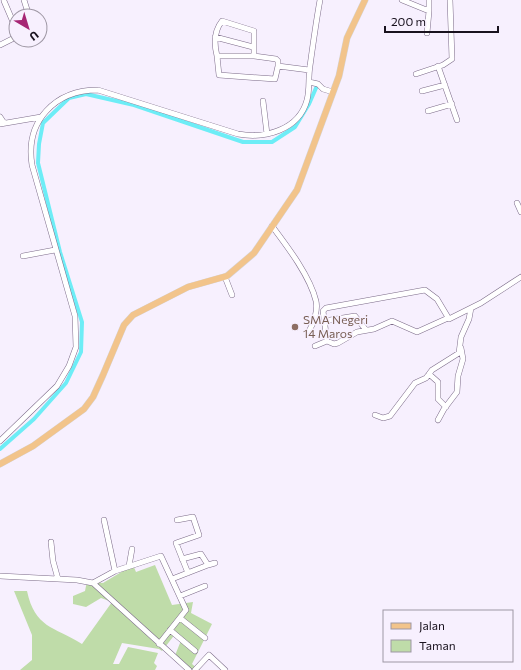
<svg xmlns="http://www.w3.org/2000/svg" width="521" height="670" font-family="Commissioner,sans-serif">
<rect width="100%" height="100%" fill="#f7f0fe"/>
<path fill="#bfdca9" d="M133,565L136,572L155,565L172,605L193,602L191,613L212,624L192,664L199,670H189L174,658L182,638L176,633L162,651L159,649L122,643L113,664H119L128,647L158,653L154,663L157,666L155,670H20L32,660V635L14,591H27C35,628 53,626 82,644L112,602L101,598L86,607L73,604V596L85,591L87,581L103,583Z"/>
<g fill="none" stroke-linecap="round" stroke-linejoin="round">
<path stroke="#6dedf6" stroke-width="4" d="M0,449L34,419L66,383L81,352L82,322L60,252L38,163L39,144L43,123L69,98L86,94L134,105L243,142H272L295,127L309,104L316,88"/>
<g stroke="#7c6b89" stroke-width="6">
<path id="minor" d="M24,0L29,16
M402,0L429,11L427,33
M4,1L16,29
M429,11V0
M215,37L253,47
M0,45L16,37
M217,56C214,44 214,31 222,21L254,31V56
M278,66V61L276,59L254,56H217L219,75L275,79L278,66L309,70
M438,66L457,120
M416,74L443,65L452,59L450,0
M309,82L318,84L323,89L333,92
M422,91L445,85
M263,101L267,134
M428,111L452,104
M0,117L4,123
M0,124L41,117
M517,203L521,212
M272,226C287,246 310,276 316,301C318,310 314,323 309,331
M23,256L55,250
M225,277L232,295
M324,321L355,316L366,330
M327,341L334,344L338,343L357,332L374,329L392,321L417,332L448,318
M315,346L327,341L323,311L326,308L425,290L437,299L449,319L481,303L521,277
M429,374L438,382V399L446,407
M375,415L383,418L390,416L415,383L426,378L432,370L459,353L461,337L469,319L471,308
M438,420L444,409L457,392L458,376L463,359L461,348
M0,441L57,386L69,366L76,347L75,316L32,165C25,121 55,90 98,90L238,134C265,139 299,130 307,100C310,89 308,77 310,66C313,44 316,22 320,0
M104,520L115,571
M177,520L193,517L199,535L176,543L188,573
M51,542L53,561L58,579
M208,565L215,563
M129,566L132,549
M0,576L77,580L93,583L189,670
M172,579L208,565L201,554L182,559
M93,583L115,571L161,556L186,610L159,644
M180,596L205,586
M180,618L205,638
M170,630L195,651
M195,670L209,655L225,670"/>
</g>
<g stroke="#d6d4d6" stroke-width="7">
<path id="major" d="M0,464L33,446L84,409L93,397L103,375L124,325L133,315L188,287L227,276L254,253L297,190L339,76L347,38L365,0"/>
</g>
<use href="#minor" stroke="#fff" stroke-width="5"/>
<use href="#major" stroke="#f2c48b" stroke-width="6"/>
</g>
<circle fill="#8d6e63" stroke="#f7f0fe" stroke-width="1.5" cx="295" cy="327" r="4"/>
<g text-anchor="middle" stroke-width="3" stroke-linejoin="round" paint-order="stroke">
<g font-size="12" fill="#785e54" stroke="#f7f0fe" text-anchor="start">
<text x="303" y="324">SMA Negeri<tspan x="303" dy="14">14 Maros</tspan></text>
</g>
</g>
<rect x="383" y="610" width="130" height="52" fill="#f7f0fe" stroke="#9e97a4"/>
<rect x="391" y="623" width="20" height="6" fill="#f2c48b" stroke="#9e97a4"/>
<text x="419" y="630" font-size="12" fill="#19121e">Jalan</text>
<rect x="391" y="640" width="20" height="12" fill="#bfdca9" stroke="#9e97a4"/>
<text x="419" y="650" font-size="12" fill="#19121e">Taman</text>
<g transform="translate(28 28) rotate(142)"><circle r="19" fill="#f7f0fe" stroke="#9e97a4"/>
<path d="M0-3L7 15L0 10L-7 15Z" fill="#a62574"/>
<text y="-6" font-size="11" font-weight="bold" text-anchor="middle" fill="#19121e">U</text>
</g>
<path d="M385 26v6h113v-6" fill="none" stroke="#19121e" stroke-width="2"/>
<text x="391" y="26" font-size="12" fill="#19121e" stroke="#f7f0fe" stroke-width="3" paint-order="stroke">200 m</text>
</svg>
